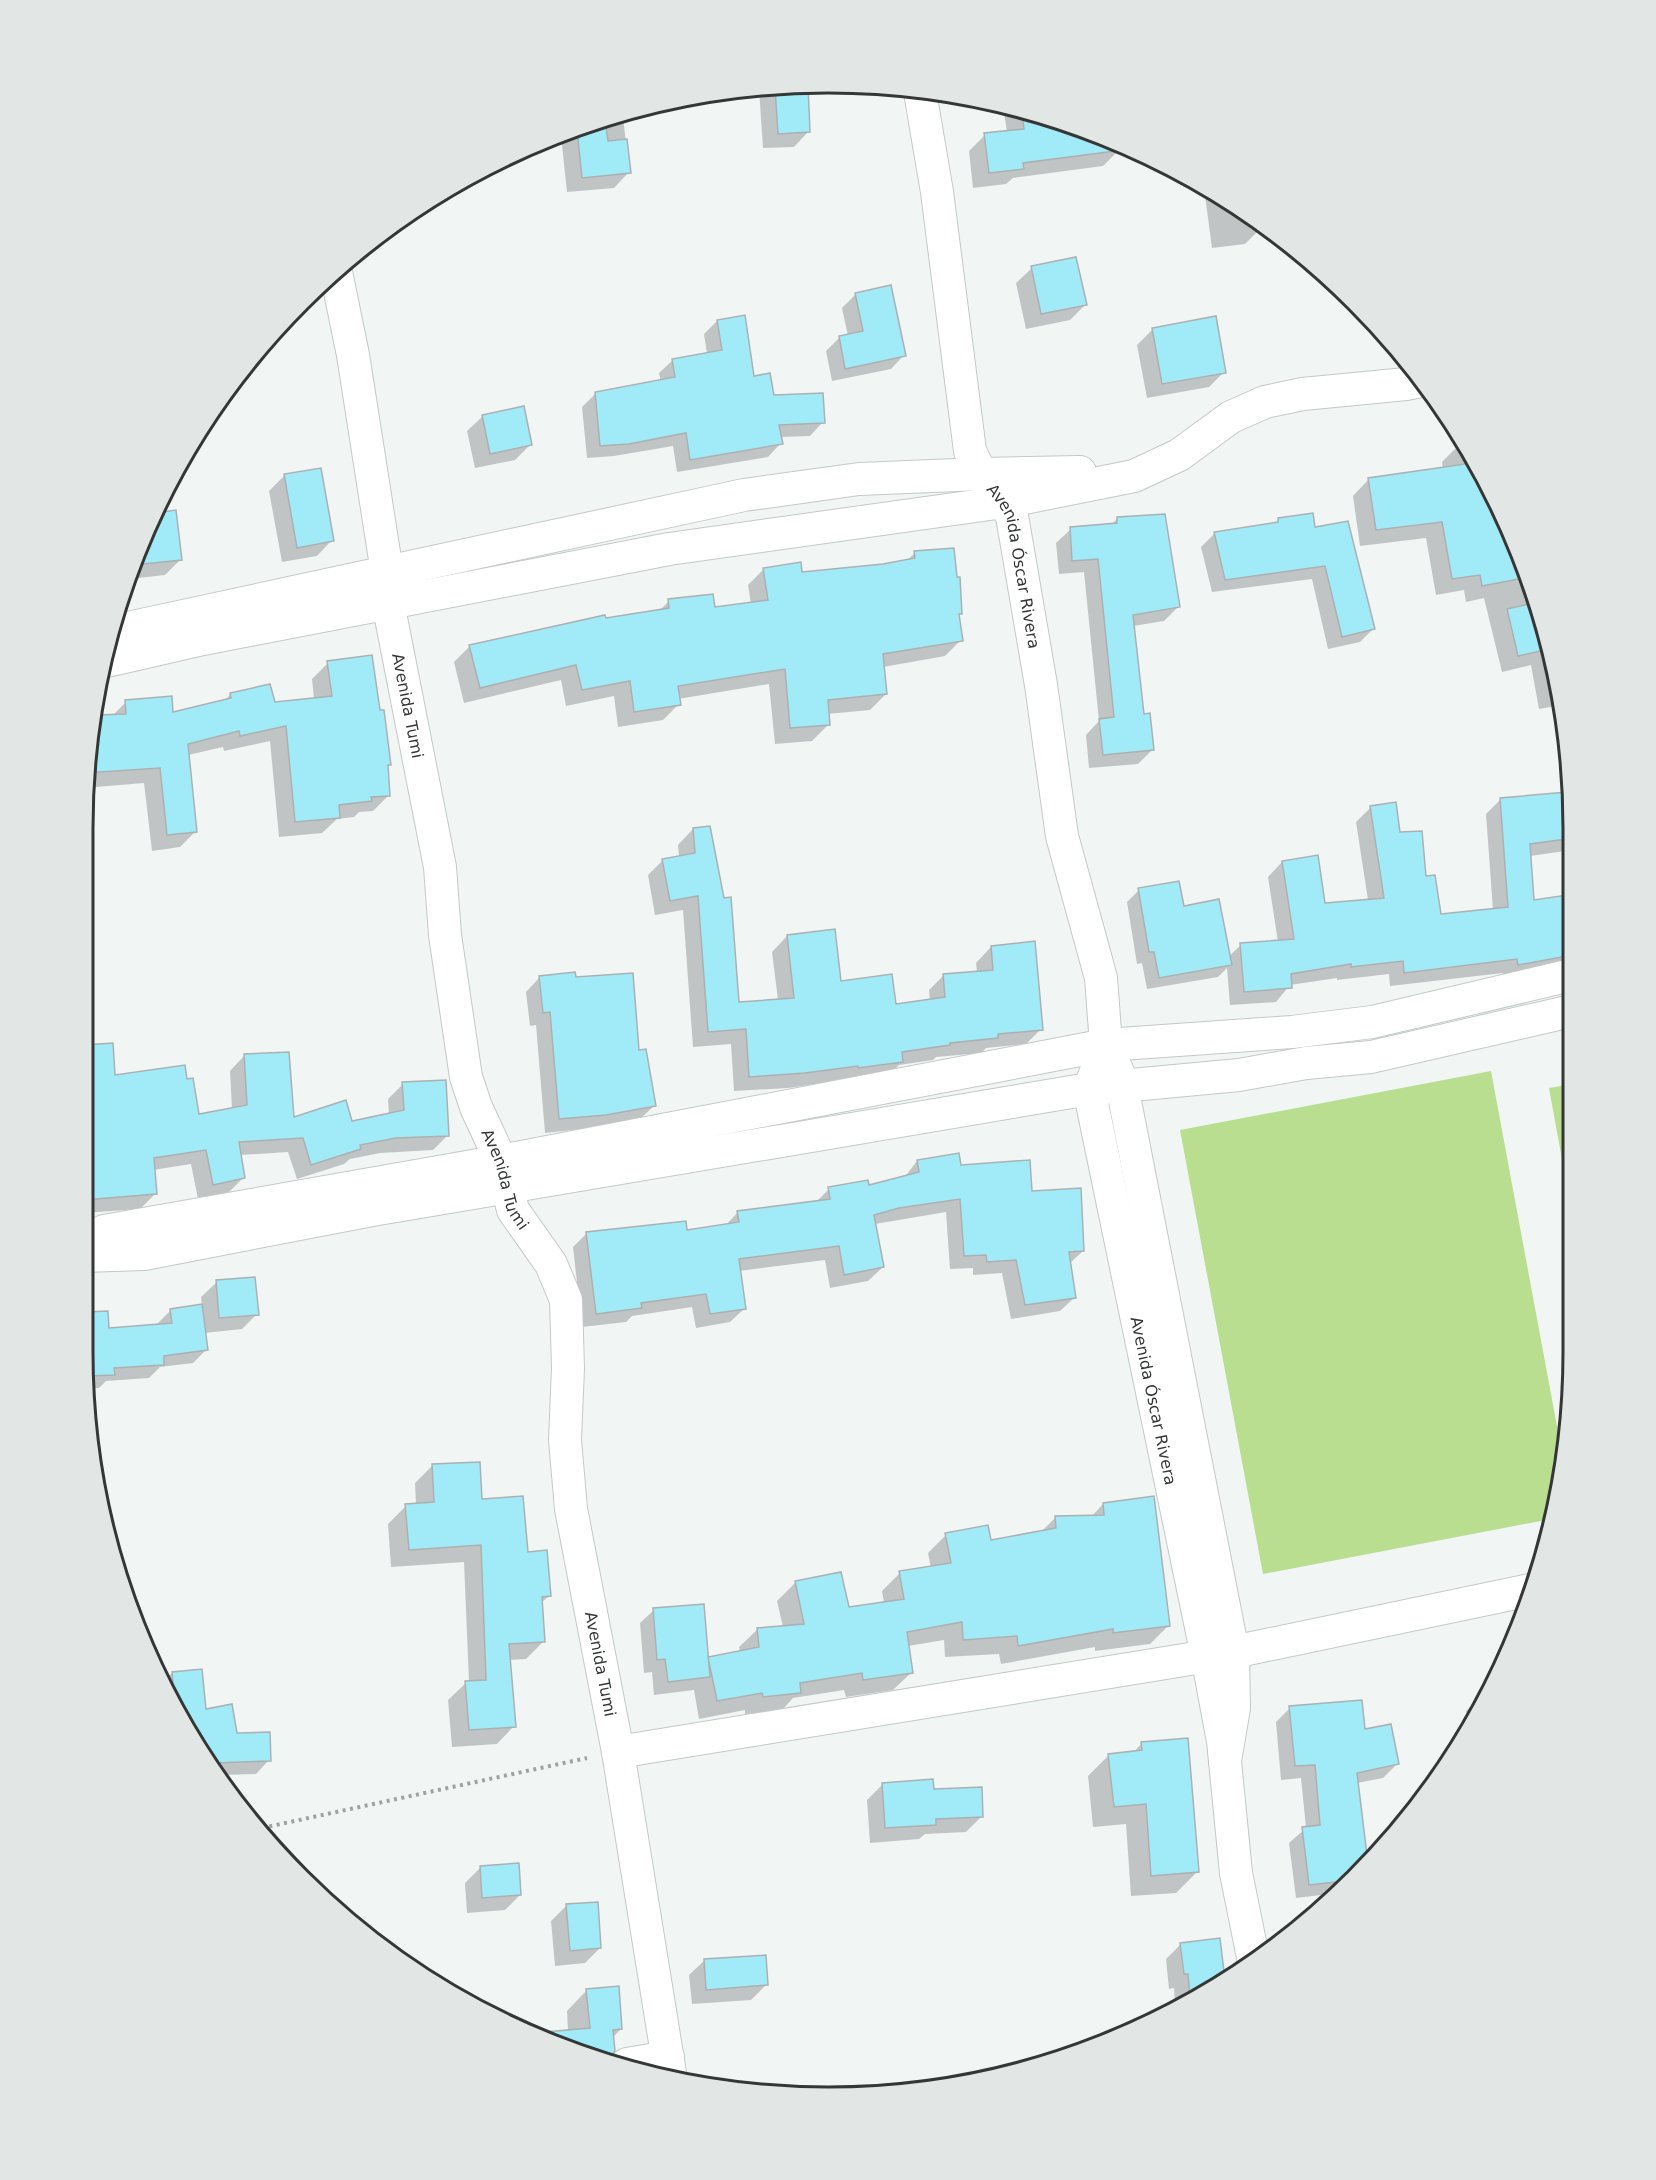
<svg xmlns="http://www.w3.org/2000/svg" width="1656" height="2180" font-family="'DejaVu Sans',sans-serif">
<rect width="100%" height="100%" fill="#f1f6f5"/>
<path fill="#b9de90" d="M1491,1071L1564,1464L1551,1519L1263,1574L1180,1130Z
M1567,1085V1187L1549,1088Z"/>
<path fill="#0003" d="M806,85L809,131L794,147L763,148L759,89Z
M1003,106L1113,139L1119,150L1103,166L1013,178L1006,184L973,188L969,151L985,135L1007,132Z
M618,116H623L629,172L614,188L567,192L561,136L565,132Z
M1204,188L1242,208L1259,222L1260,229L1245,244L1212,248Z
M1032,268L1085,305L1070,320L1026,329L1016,283Z
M856,294L904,355L891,369L832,381L826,351L840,337L848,336L842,308Z
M717,321L752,378L773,397L823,422L810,436L780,437L781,443L768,457L677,472L673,446L614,456L587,458L582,407L596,393L661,382L659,373L673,360L707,354L704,334Z
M1153,329L1224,372L1209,387L1147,398L1137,345Z
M483,416L531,444L515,460L475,468L467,431Z
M1463,445L1534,588L1561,705L1539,709L1531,665L1502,672L1484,598L1466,602L1464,590L1436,595L1426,538L1360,546L1353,496L1369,479L1443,469L1442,462L1458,446Z
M285,475L332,540L317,556L282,562L269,491Z
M175,512L180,560L165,575L129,579L153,514Z
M1117,519L1178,607L1164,621L1133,626L1143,716L1152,750L1138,764L1089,768L1086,735L1099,721L1084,572L1059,574L1056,543L1071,529L1111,525Z
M1279,519L1314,529L1374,628L1360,642L1328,649L1312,579L1212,592L1201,547L1214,534L1274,524Z
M915,553L961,613L957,616L961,640L945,656L883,667L886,694L870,710L827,714L828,725L812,741L775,744L769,684L678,699L679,704L663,720L618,727L614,696L566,706L561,680L464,703L454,662L470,646L605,619L659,611L669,601L714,609L751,604L748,585L764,569L801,573L884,565L906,561Z
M328,663L389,765L387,767L389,795L373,811L359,812L354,817L337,819L322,833L279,837L270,741L224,751L223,747L188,755L196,831L180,847L152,851L144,783L84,788L94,717L112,716L126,702L172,714L223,702L230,695L269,686L274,703L314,699L312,679Z
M1567,793V849L1565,851L1530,856L1533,902L1567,896V964L1504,979L1503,973L1390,986L1389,974L1337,980V978L1290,985L1276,1002L1230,1005L1227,968L1218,977L1147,989L1142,963L1137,964L1127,902L1139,890L1183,907L1228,957L1241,945L1278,942L1268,877L1282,862L1324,905L1368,900L1356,822L1371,807L1399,834L1424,878L1440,916L1493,910L1486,814L1500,800Z
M693,829L738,1003L778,1000L772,952L787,936L840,982L895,1006L930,1001L929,990L944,975L977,972L976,963L991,947L1041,1029L1026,1044L986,1048L981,1053L936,1057L933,1060L899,1065L887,1077L843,1080L788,1088L734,1091L731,1044L693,1047L683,910L655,915L648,875L663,860L679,857L678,845Z
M540,977L574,979L638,1052L655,1105L640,1119L591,1128L545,1133L536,1025L530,1026L526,992Z
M83,1046L114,1076L197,1116L232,1109L230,1071L244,1056L292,1119L351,1122L389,1115L388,1099L403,1084L448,1135L433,1150L380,1153L350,1159L344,1164L297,1179L288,1152L240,1155L244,1177L229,1192L198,1199L191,1164L153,1170L155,1194L140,1209L83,1213Z
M917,1161L960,1167L1030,1192L1083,1251L1069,1264L1075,1297L1060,1311L1011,1319L1002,1273L973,1275V1268L950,1269L946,1212L875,1224L883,1267L868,1281L830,1288L825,1260L739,1271L745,1308L730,1322L696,1328L692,1307L632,1316L626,1322L582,1327L573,1247L587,1233L686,1232L725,1226L738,1212L815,1203L829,1189L868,1187L904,1178Z
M217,1282L257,1314L242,1329L204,1333L207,1349L193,1363L160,1367L149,1378L106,1381L99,1388H87L83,1352V1314L107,1312V1329L157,1326V1324L171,1310L202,1306L201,1297Z
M433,1465L527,1553L549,1596L541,1603L543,1642L526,1659L509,1660L514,1726L497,1744L452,1747L448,1700L466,1683L469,1682L464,1562L391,1567L388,1524L406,1506L416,1505L415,1483Z
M1103,1504L1169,1625L1150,1644L1095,1651V1647L1001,1664L999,1654L945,1657L944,1640L908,1646L912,1672L893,1690L846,1697L844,1690L793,1698L781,1711L745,1714V1710L699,1719L694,1690L654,1695L652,1672L644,1673L640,1623L654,1610L707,1660L740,1652L739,1647L758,1629L783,1627L777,1601L796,1582L847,1609L884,1603L882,1591L900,1573L931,1568L928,1553L946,1535L990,1542L1041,1532L1056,1517H1091Z
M172,1673L205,1711L269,1760L256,1774L221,1775L183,1725L164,1681Z
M1490,1688L1473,1725L1470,1729L1466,1711Z
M1290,1708L1397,1764L1383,1778L1357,1783L1366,1865L1355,1879L1338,1893L1296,1898L1289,1843L1306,1828L1301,1778L1281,1780L1276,1722Z
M1142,1743L1197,1872L1176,1893L1131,1896L1126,1824L1093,1827L1088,1776L1109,1755L1133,1753Z
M882,1785L982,1816L966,1832L925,1834L919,1839L870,1843L867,1800Z
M480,1868L520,1895L505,1910L467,1913L465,1883Z
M332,1892L333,1907L317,1893Z
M566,1906L600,1948L585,1963L555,1966L551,1921Z
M1219,1940L1223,1981L1175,2005L1174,1988L1169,1989L1166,1959L1181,1944Z
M705,1960L766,1985L751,2000L692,2004L689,1975Z
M587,1990L621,2029L612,2038L568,2031L567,2011Z"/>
<path fill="#a0ebf7" stroke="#abb1b2" stroke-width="1.5" d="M808,84L810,132L778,134L775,88Z
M1022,112L1113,139L1131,149L1023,163L1024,169L989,173L984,133L1024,129Z
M605,120L608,141L627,139L631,173L582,178L577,129Z
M1076,257L1087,305L1041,314L1031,266Z
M891,285L906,356L845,369L839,336L863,331L855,293Z
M745,315L754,376L770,373L774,395L823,393L825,423L779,425L783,444L690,460L686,433L629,444L600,446L595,392L675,377L672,359L722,350L717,320Z
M1216,316L1226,373L1162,384L1152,328Z
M524,406L532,445L490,454L482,415Z
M1472,463L1521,563L1524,578L1482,586L1480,575L1452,579L1442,522L1376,530L1368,478Z
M321,468L334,541L297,548L284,474Z
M176,510L182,560L134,565L154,513Z
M1313,513L1315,527L1348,521L1375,629L1342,637L1325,566L1225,580L1214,532L1278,522V518Z
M1165,514L1180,607L1133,615L1144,714L1150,713L1154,750L1103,755L1099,719L1114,717L1098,559L1072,561L1070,527L1117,523V517Z
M954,548L957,577H960L962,614H959L963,641L883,654L887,694L828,700L830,725L790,728L785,669L678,686L681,705L634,712L630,681L582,690L576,665L480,688L469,645L605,615L606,618L669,608L668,599L713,594L715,607L768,600L763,568L801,562L802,572L883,564L915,558L914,551Z
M1534,603L1545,650L1518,656L1507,609Z
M372,655L380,710H384L391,765H388L390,796L371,797L372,801L339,805L340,818L295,822L286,726L240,736L239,731L188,744L197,832L167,835L160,768L85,773L95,715L126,714L125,700L172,696L173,712L231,698L230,693L270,684L275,702L332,696L327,661Z
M1567,792V839L1530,844L1534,900L1567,895V956L1518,965L1517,959L1404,973L1403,961L1351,967V964L1291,974L1292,988L1244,992L1240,943L1294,939L1282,861L1318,855L1325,903L1384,898L1370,806L1396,802L1400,832L1422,831L1426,876L1435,875L1441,914L1508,907L1500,798Z
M710,826L724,898L731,897L739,1002L794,998L787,935L835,929L841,981L892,974L896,1004L945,997L943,974L993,970L991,946L1035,941L1043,1030L998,1034V1038L950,1043V1045L902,1052L903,1062L858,1068V1066L805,1073L749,1077L746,1029L708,1032L698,896L670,901L662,859L695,853L693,828Z
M1179,881L1184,906L1219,899L1232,965L1159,978L1154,952H1149L1138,888Z
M575,972L576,977L633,973L639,1050L646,1049L656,1106L606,1115L559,1119L550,1012L543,1013L539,976Z
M113,1043L115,1075L185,1065L187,1079L193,1078L199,1114L247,1105L244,1054L289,1052L294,1117L346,1100L352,1121L404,1110L402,1082L446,1080L449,1136L396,1138L360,1145L361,1149L311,1165L303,1138L239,1142L245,1178L213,1185L206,1150L154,1158L157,1194L83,1200V1138L88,1137L83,1045Z
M959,1153L961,1165L1030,1160L1032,1191L1081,1188L1084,1251L1069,1252L1076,1298L1025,1305L1016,1260L987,1262L986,1255L964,1256L960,1199L899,1208L874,1215L884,1267L844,1275L839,1246L739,1259L746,1309L710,1314L706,1294L641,1303L642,1308L596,1314L586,1232L686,1221L687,1230L739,1222L737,1211L830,1199L828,1187L868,1180L869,1185L919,1172L917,1160Z
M255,1277L259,1315L219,1318L216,1280Z
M202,1304L208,1350L164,1356V1365L114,1368L115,1375L86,1376L82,1352L83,1312L108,1311L109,1328L172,1323L170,1309Z
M480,1462L482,1499L523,1496L528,1552L547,1550L551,1596L542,1597L545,1642L509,1644L516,1727L469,1730L465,1681L486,1680L481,1545L409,1550L405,1504L434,1502L432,1464Z
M1154,1496L1170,1626L1113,1633V1629L1018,1646L1017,1636L963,1640L962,1622L907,1632L913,1673L863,1680L862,1673L800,1683L801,1693L763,1697L762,1693L717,1701L708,1657L759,1647L757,1628L804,1624L795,1581L841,1572L849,1607L904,1599L899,1571L951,1563L945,1533L988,1525L991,1540L1056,1528L1055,1516L1104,1515L1103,1503Z
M704,1604L710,1677L668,1682L665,1659L657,1660L653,1608Z
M202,1669L206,1709L232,1704L237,1733L270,1732L271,1761L212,1763L183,1725L175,1707L172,1672Z
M1362,1700L1365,1729L1391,1724L1399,1764L1357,1773L1368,1863L1354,1880L1309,1885L1302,1827L1320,1825L1315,1765L1295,1766L1289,1706Z
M1188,1738L1199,1872L1151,1876L1146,1804L1114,1807L1108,1754L1142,1750L1141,1742Z
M933,1779L934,1789L982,1787L983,1817L936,1819V1825L885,1828L882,1783Z
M519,1863L521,1895L482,1898L480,1866Z
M598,1902L601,1948L570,1951L566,1904Z
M1220,1938L1225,1980L1190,1998L1188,1974H1184L1180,1943Z
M766,1955L768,1985L706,1990L704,1959Z
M619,1986L622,2029L613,2030L615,2051L610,2059L533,2033L590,2028L586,1989Z"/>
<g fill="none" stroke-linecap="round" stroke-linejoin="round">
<g stroke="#c3c9c7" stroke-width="34">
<g id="street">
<path id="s1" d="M920,92L937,192L970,451L981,474L1004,502L1012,516L1041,685L1062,836L1101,978L1106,1045L1120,1077L1122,1086L1233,1652L1234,1708L1225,1761"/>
<path id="s2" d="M336,272L353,355L387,572L388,603L440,867L445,935L466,1077L476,1107L501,1161L513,1210L551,1264L566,1300L568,1368L565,1440L571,1509L618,1752L671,2079"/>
<path d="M109,632L744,495L859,479L981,474L1080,472"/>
<path d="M103,662L203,639L669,549L1004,502L1134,476L1179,455L1231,417L1265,402L1303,394L1406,384L1421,381"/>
<path id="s3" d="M1097,1069L1089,1089L1207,1656L1223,1741L1236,1873L1254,1962"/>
<path d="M83,1241L104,1231L501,1161L1106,1045L1292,1032L1372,1022L1567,976"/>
<path d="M83,1256L144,1254L372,1210L1089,1089L1239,1075L1306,1063L1371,1057L1567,1012"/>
<path d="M618,1752L1233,1652L1535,1589"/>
<path d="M627,2064L668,2057"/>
</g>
</g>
<path stroke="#9ea2a1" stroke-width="4" stroke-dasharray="3 4.5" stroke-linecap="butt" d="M262,1828L587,1758"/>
<use href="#street" stroke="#fff" stroke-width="32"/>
</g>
<g text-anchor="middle" stroke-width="4.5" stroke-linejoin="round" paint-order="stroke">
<g font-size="16" fill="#353737" stroke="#f1f6f5">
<text dy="6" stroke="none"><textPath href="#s1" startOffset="489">Avenida Óscar Rivera</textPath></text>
<text dy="6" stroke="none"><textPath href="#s2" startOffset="440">Avenida Tumi</textPath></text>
<text dy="6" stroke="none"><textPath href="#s2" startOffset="926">Avenida Tumi</textPath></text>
<text dy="6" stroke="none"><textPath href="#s3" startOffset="340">Avenida Óscar Rivera</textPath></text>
<text dy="6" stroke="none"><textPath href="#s2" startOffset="1430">Avenida Tumi</textPath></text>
</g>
</g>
<path d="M0 0H1656V2180H0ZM828 93H828A735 735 0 0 1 1563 828V1352A735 735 0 0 1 828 2087H828A735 735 0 0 1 93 1352V828A735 735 0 0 1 828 93Z" fill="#e2e7e6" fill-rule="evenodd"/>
<path fill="none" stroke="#353737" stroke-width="3" d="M828 93H828A735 735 0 0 1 1563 828V1352A735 735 0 0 1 828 2087H828A735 735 0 0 1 93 1352V828A735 735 0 0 1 828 93Z"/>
</svg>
